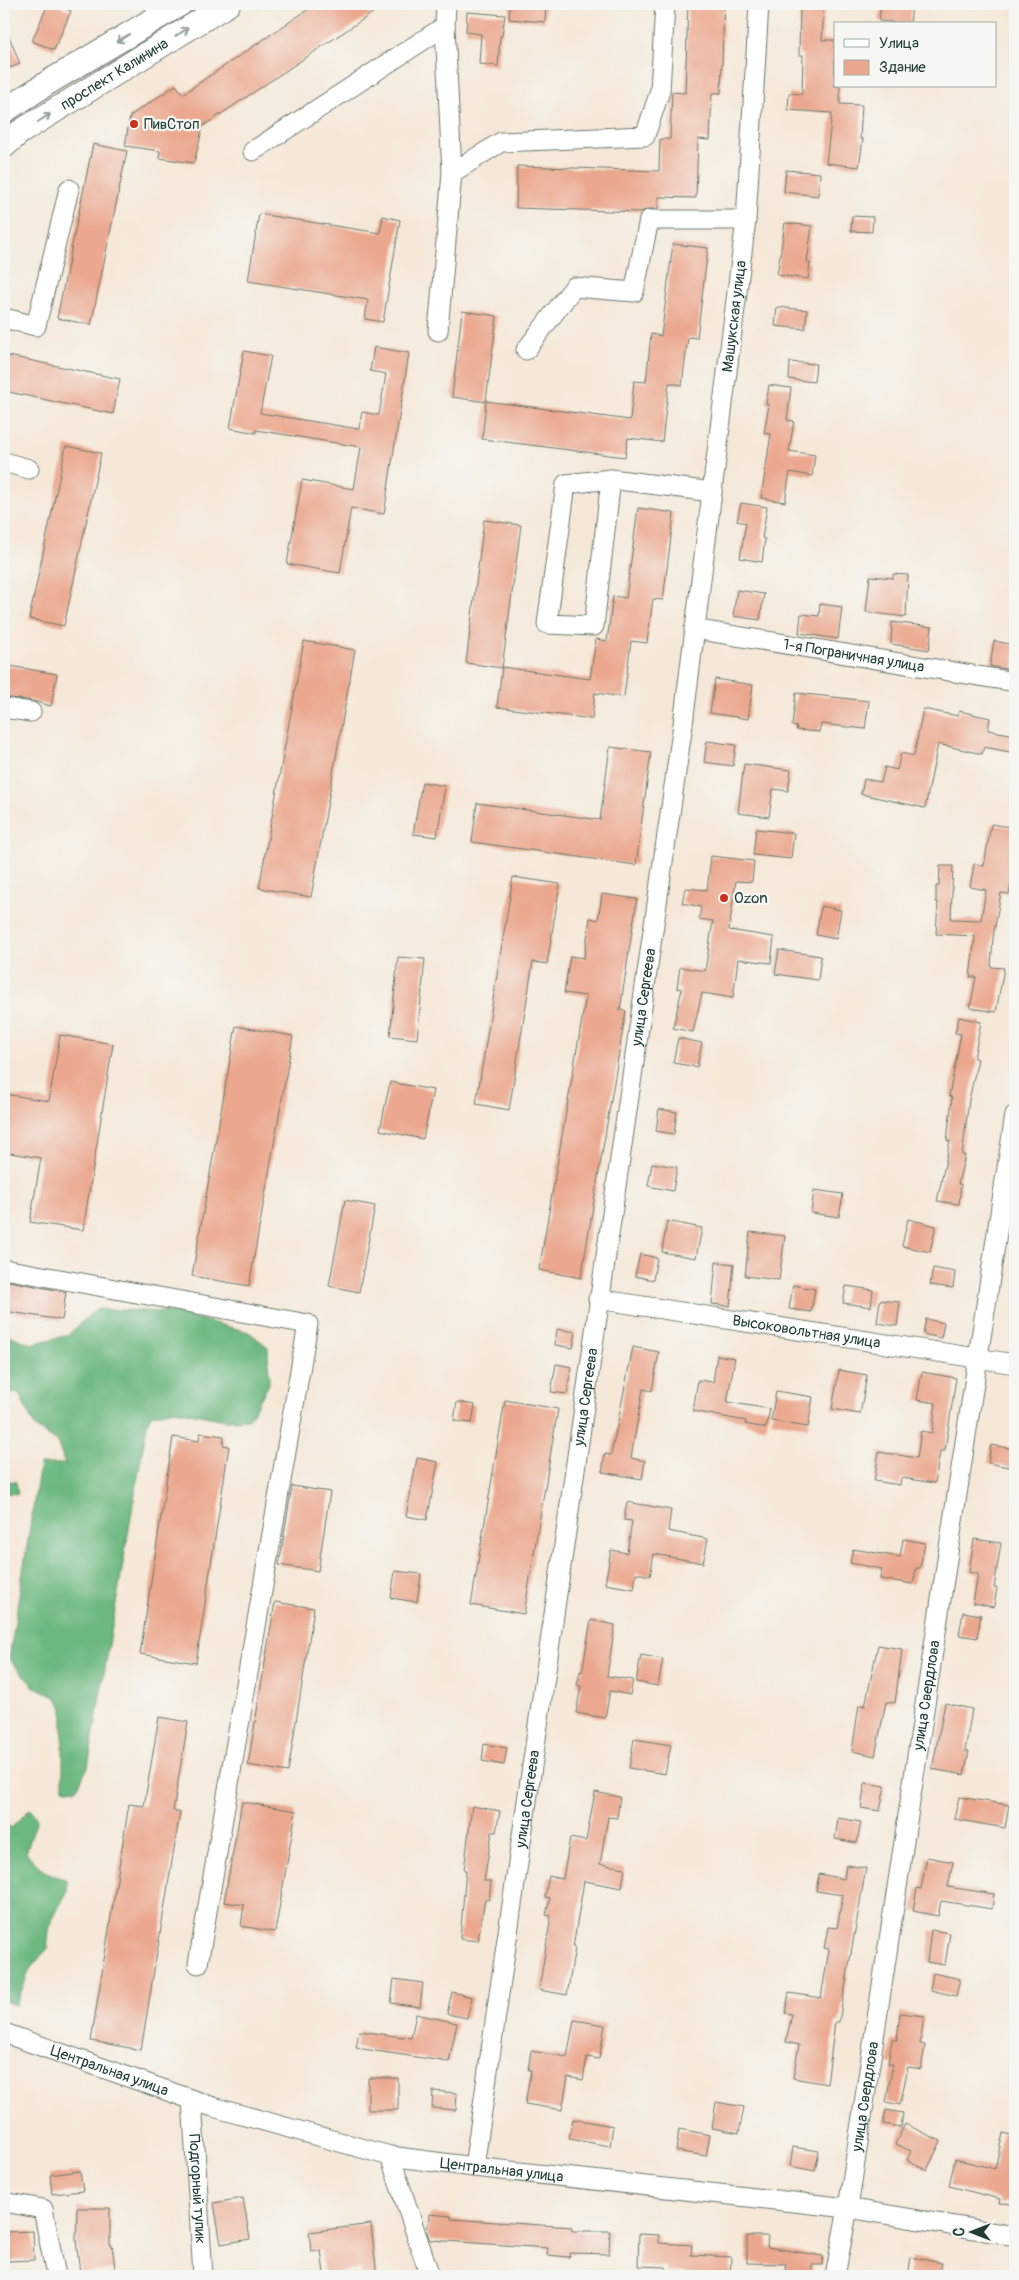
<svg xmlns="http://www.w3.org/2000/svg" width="1019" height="2280" font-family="Pangolin,sans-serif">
<rect width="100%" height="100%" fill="#f6f6f2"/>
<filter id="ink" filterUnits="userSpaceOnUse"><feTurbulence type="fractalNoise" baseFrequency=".02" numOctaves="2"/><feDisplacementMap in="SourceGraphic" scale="10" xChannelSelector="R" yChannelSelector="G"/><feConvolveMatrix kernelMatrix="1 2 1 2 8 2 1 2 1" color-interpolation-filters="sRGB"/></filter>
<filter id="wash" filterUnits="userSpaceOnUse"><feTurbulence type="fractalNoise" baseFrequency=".0096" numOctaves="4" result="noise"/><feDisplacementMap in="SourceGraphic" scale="20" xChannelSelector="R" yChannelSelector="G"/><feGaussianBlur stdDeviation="1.12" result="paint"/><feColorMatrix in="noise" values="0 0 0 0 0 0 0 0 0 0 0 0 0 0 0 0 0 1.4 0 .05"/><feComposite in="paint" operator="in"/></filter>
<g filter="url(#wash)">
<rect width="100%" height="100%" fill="#f5e8d8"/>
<path fill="#6cb880" stroke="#467a5a" d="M96,1309L171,1312L249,1332L268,1347L269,1384L249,1419L225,1420L175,1410L151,1415L147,1424L88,1767L76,1790L63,1788V1708L56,1697L33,1686L9,1659L40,1464H65L57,1442L35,1427L18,1392L4,1393V1333L31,1344L68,1335Z
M4,1480L16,1482L18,1494L4,1493Z
M30,1809L37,1819L26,1853L44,1871L67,1880V1892L50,1924L47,1949L30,1969L16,2005L4,2001V1820L11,1828Z"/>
<g id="blocks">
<path fill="#eba88e" d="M48,4H54L71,11L54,50L32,41Z
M316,4H386L203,126L194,163L159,158L160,151L125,146L130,116L176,85L183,94Z
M510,4H546L545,22L509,19Z
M688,4H724L721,93H712L710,140L698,139L696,198L658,197V209H649L641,212L516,208L517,166L659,171L660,139H670L672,92L685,93Z
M881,4L912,5L910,24L879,21Z
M800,5L824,6L822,40H835V86H840V104L862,105L860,139H863L859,167L826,163L832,113L788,110L789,93L802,94L803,55H799Z
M467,12L505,15L502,36H500L498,66L479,64L481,34L466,32Z
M4,24L20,64L4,70Z
M93,144L127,151L91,325L57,318Z
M786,170L820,173L818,196L784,192Z
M259,214L380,233L383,216L400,220L383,322L365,319L368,300L248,281Z
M852,216L873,217L872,232L851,231Z
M785,223L812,226L807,262L810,263L808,279L777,275Z
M673,244L708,248L697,338L688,337L682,385L669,383L662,442L628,438L625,457L482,439L486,402L452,397L462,311L497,316L486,401L630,420L634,381L646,382L651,334L661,336Z
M777,307L807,310L805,329L775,326Z
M374,347L409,353L384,514L351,508L340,573L287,564L302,480L354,489L361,447L256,430V433L230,428L244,351L271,356L260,413L359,429L362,412L379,415L386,374L370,371Z
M4,355L120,379L113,414L4,391Z
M790,362L816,364L814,382L789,379Z
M769,385L791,388L787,420L794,421L789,451L815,455L812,476L790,472L785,502L761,498L771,434L764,433L769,405L766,404Z
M66,446L101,453L64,626L29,619Z
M741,503L767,507L762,538L765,539L762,562L740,558L746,523L737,521Z
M638,508L674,513L663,600L653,599L647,643L631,641L624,697L595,693L592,719L497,707L502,667L590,679L596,639L607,641L613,596L626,598Z
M484,520L521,525L502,668L466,663Z
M893,574L908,575L906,617L866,612L870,576L893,578Z
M737,590L764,594L760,620L733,616Z
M820,604L842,607L838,639L799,633L801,614L819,616Z
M892,622L932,627L929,650L891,644Z
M304,641L355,650L311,897L259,888Z
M994,641L1015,645V671L990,666Z
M4,665L57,674L51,706L33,701L4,697Z
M715,679L753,685L748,719L710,713Z
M796,693L869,701L865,729L821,724L819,732L796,730L797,727L792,726Z
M923,709L958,716L959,711L990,718L988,730L1015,735V753L984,747L982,754L938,744L925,808L861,794L864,779L881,782L885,767L897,770L901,753L914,756Z
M707,741L736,745L733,766L704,762Z
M610,747L651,752L636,865L472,842L477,803L600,820Z
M744,764L791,770L788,791L773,789L769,817L738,813Z
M422,782L445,786L437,837L413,834Z
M991,824L1015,828V861L1009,894L1001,893L993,938L991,967L1004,968L996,1012L970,1008L976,977H970L975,936L936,934L938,902H936V886H939L940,866H953L951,919L981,920L986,890L970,887L974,864L984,866Z
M756,829L794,833L791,859L753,855Z
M711,856L754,861L752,882L736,881L729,930L774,937L771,963L738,959L733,998L702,993L693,1032L673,1028L682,989L677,988L680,967L705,971L713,921L699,919L701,907L682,903L685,888L707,890Z
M513,877L560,884L547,964L533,962L509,1110L476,1104Z
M602,894L637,899L620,1010L626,1011L581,1278L539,1270L586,996L564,993L570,956L584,958L590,918L598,920Z
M821,906L841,910L836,939L816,935Z
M779,950L821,956L818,980L775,974Z
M398,957L425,959L417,1039L390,1036Z
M959,1017L981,1022L974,1058L978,1059L969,1100L962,1155H965L958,1184H961L959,1204L937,1201L950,1141H947L952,1097L949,1096L961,1034L955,1033Z
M236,1026L293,1036L249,1286L192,1276Z
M60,1035L113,1044L83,1230L30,1222L41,1158L4,1152V1094L49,1101Z
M678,1038L702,1043L697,1067L673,1063Z
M390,1082L433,1090L423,1139L380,1130Z
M659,1109L677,1112L674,1134L656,1131Z
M652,1163L677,1167L673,1191L648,1186Z
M814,1190L843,1194L839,1217L811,1213Z
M345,1200L375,1206L359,1292L329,1286Z
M908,1219L936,1226L930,1252L902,1246Z
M667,1221L702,1228L696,1258L662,1252Z
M750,1232L785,1236L779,1280L745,1276Z
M640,1254L657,1258L653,1280L635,1276Z
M716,1262L734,1264L730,1306L712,1304Z
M933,1268L955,1272L953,1288L930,1285Z
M4,1280L66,1292L62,1320L4,1311Z
M793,1285L815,1289L811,1312L789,1309Z
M846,1286L873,1290L871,1307L843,1303Z
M880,1300L900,1302L897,1326L877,1323Z
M926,1319L944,1323L941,1338L923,1334Z
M557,1329L576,1332L573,1348L555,1345Z
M633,1347L659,1352L652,1391L643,1389L631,1458L645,1461L642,1479L602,1472L605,1454L611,1455Z
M717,1355L735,1358L727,1402L770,1409L766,1428L745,1424L746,1421L693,1411L698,1380L713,1382Z
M556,1364L572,1367L567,1394L551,1392Z
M839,1370L867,1375L860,1414L832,1409Z
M922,1372L956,1378L945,1451H940L935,1483L901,1478L900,1485L874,1481L879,1452L917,1458L921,1431L932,1433L936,1403L917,1400Z
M776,1391L813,1397L808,1427L771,1421Z
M505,1400L558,1409L524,1614L471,1605Z
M457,1402L475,1405L472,1423L454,1421Z
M200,1433L224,1436L223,1445L229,1446L196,1663L140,1654L173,1437L199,1441Z
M991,1445L1015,1449L1013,1468L988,1463Z
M417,1458L438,1462L427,1520L406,1516Z
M292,1486L330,1492L318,1571L279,1565Z
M627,1502L671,1510L668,1531L708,1539L703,1563L654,1554L650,1576L636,1573L634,1589L605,1584L611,1550L627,1553L632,1521L624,1520Z
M903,1539L925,1543L920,1568H916L913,1584L880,1579L882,1569L850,1563L853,1549L900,1557Z
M974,1539L1001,1543L994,1588H997L994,1607L973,1603L978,1574L969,1572Z
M395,1571L421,1574L417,1602L391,1598Z
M275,1602L314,1608L288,1772L248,1765Z
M963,1612L981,1615L977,1638L959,1635Z
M591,1620L615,1625L607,1676L633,1680L630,1695L610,1691L605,1718L576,1713L581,1686L577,1685L580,1671L582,1672Z
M878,1645L902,1649L895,1703L886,1702L875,1756L852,1751L859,1705L865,1706Z
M641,1655L663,1659L658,1686L636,1682Z
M945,1703L972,1709L965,1751H969L964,1775L932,1769Z
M159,1717L188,1722L173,1811L180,1812L141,2050L91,2041L129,1804L144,1806Z
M634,1739L671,1745L665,1774L629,1768Z
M484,1744L507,1748L504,1765L482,1761Z
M865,1783L885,1786L880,1811L861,1808Z
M595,1792L620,1797L617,1818L608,1817L600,1864L625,1868L622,1888L584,1881L573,1947L575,1948L567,1995L539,1990L551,1916L546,1915L550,1898L545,1897L549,1876L563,1879L570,1838L586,1841Z
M959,1797L1009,1805L1005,1828L954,1819Z
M242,1802L296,1811L275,1932L241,1926L244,1905L224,1902Z
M472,1806L500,1811L496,1832H492L484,1881H491L489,1900L485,1899L478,1941L460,1939L466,1870H464Z
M838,1818L861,1822L857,1843L835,1839Z
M927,1857L953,1862L948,1887L994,1894L992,1909L941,1901L938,1916L913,1911L917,1888L921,1889Z
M846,1865L866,1868L839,2022H835L827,2084L793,2078L799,2045L786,2042L792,2014L785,2013L789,1993L821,1998L829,1949L824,1948L828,1927L837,1928L843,1895L816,1891L819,1874L844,1879Z
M931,1930L950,1933L945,1965L927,1962Z
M933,1973L960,1979L956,1996L930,1990Z
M394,1979L423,1983L420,2007L391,2003Z
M452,1992L472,1997L467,2018L447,2014Z
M900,2013L924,2016L920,2044L925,2045L921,2069L908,2067L900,2105L886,2102L893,2064H888L892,2040H897Z
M416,2014L457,2023L449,2062L356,2048L359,2031L411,2038Z
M574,2020L605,2025L599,2059L587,2057L583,2080L568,2077L562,2110L525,2104L531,2070H528L531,2051L567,2057Z
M368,2078H398V2110H368Z
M433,2091L457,2093L456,2110L432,2108Z
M716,2102L744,2107L739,2133L712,2128Z
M886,2110L903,2113L901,2127L883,2124Z
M573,2119L613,2126L610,2146L569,2139Z
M905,2124L941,2141L927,2170L907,2160L911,2151L895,2144Z
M679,2129L710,2135L706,2156L676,2151Z
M1003,2133L1015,2136V2204L999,2203L1000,2199L949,2186L955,2159L995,2169Z
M793,2147L819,2151L815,2171L790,2166Z
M80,2171L83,2191L52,2194L50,2175Z
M243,2198L250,2239L221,2244L214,2203Z
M77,2208H110V2245H112L115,2269L80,2273L76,2240Z
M429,2214L451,2216V2219L572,2227V2231H610L609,2254L570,2253L569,2257L547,2255L548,2248L430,2240L427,2233Z
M371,2224L377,2276H361L359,2269L324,2274L321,2250L311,2252L309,2232Z
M33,2231L34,2260L8,2261L7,2232Z
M639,2234L659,2235V2243L692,2245L691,2255L731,2257L730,2276H704V2274L666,2272V2267L638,2266Z
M747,2236H768L767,2247L823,2256L822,2265H812L811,2276H784L786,2264L747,2263Z
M911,2257L942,2263L939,2276H908Z"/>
</g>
</g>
<g filter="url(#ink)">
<use href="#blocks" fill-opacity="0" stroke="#6a796d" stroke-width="1"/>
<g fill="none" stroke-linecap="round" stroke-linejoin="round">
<g stroke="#6a796d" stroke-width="21">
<g id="minor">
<path d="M253,151L445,26L446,4"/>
<path d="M452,173L501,142L645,136L660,91L665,4"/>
<path d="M4,318L36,326L69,189"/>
<path d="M438,331L452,173L445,26"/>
<path d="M526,350L574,287L634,292L649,220H746"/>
<path d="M4,462L29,469"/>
<path d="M611,479L594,626L547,624L566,484L611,479L712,492"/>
<path id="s1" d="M694,629L1015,682"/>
<path d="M4,708L31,712"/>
<path d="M4,1269L308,1324L198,1964"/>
<path id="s2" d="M598,1299L1015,1364"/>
<path id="s3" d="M4,2033L213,2107L390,2156L474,2167L848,2208L1015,2236"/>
<path id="s4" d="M192,2100L203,2276"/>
<path d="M390,2156L430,2276"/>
<path id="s5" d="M474,2167L683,724L746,220L759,4"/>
<path d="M4,2202L43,2209L56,2276"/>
<path id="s6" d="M835,2276L848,2208L1015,1115"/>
</g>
</g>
<g stroke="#6a796d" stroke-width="26">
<g id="major">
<path d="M4,111L49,82L180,4"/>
<path id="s7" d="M4,146L20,132L228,4"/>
</g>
</g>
<use href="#minor" stroke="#fff" stroke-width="19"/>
<use href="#major" stroke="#fff" stroke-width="24"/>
</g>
<defs><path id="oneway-shaft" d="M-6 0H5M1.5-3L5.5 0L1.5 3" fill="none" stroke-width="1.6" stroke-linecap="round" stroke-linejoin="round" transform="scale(1.25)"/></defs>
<g stroke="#8f9e9a">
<use href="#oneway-shaft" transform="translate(182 32) rotate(-32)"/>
<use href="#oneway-shaft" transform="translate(123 38) rotate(149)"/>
<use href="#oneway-shaft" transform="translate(44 118) rotate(-32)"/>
</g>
</g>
<g fill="#c8321e" stroke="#f6f6f2" stroke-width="2">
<circle cx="134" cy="124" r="5"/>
<circle cx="724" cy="898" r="5"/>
</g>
<g text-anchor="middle" stroke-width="4.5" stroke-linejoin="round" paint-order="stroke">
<g font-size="15" fill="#1f3d34" stroke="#f6f6f2">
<text dy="5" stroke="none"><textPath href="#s7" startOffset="132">проспект Калинина</textPath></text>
<text dy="5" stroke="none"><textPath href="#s5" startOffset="1869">Машукская улица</textPath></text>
<text dy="5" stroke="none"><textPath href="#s1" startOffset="162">1-я Пограничная улица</textPath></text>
<text dy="5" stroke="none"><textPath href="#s5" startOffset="1182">улица Сергеева</textPath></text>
<text dy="5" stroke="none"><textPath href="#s2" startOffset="211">Высоковольтная улица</textPath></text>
<text dy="5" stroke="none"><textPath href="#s5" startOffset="778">улица Сергеева</textPath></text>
<text dy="5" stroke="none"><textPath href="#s6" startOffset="588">улица Свердлова</textPath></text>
<text dy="5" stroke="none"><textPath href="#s5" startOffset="372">улица Сергеева</textPath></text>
<text dy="5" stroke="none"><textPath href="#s3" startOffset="112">Центральная улица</textPath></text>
<text dy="5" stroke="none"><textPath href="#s6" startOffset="182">улица Свердлова</textPath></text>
<text dy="5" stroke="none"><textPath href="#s3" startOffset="518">Центральная улица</textPath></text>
<text dy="5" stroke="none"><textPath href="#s4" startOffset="89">Подгорный тупик</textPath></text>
</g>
<g font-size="15" fill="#1f3d34" stroke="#f6f6f2" text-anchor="start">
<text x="144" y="129">ПивСтоп</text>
<text x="734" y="903">Ozon</text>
</g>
</g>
<rect width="1019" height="2280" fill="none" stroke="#f6f6f2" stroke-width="20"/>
<rect x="834" y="22" width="162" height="65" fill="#f6f6f2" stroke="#a0aca6"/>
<rect x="844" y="39" width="25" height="8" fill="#ffffff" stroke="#a0aca6"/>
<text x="879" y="48" font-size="15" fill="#1f3d34">Улица</text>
<rect x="844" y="60" width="25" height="15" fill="#eba88e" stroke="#a0aca6"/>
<text x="879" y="72" font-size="15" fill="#1f3d34">Здание</text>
<g transform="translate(972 2232) rotate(270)" stroke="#f6f6f2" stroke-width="4" paint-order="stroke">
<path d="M0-4L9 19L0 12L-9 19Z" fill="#1f3d34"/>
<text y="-8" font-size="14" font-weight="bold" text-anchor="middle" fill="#1f3d34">С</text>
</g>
</svg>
